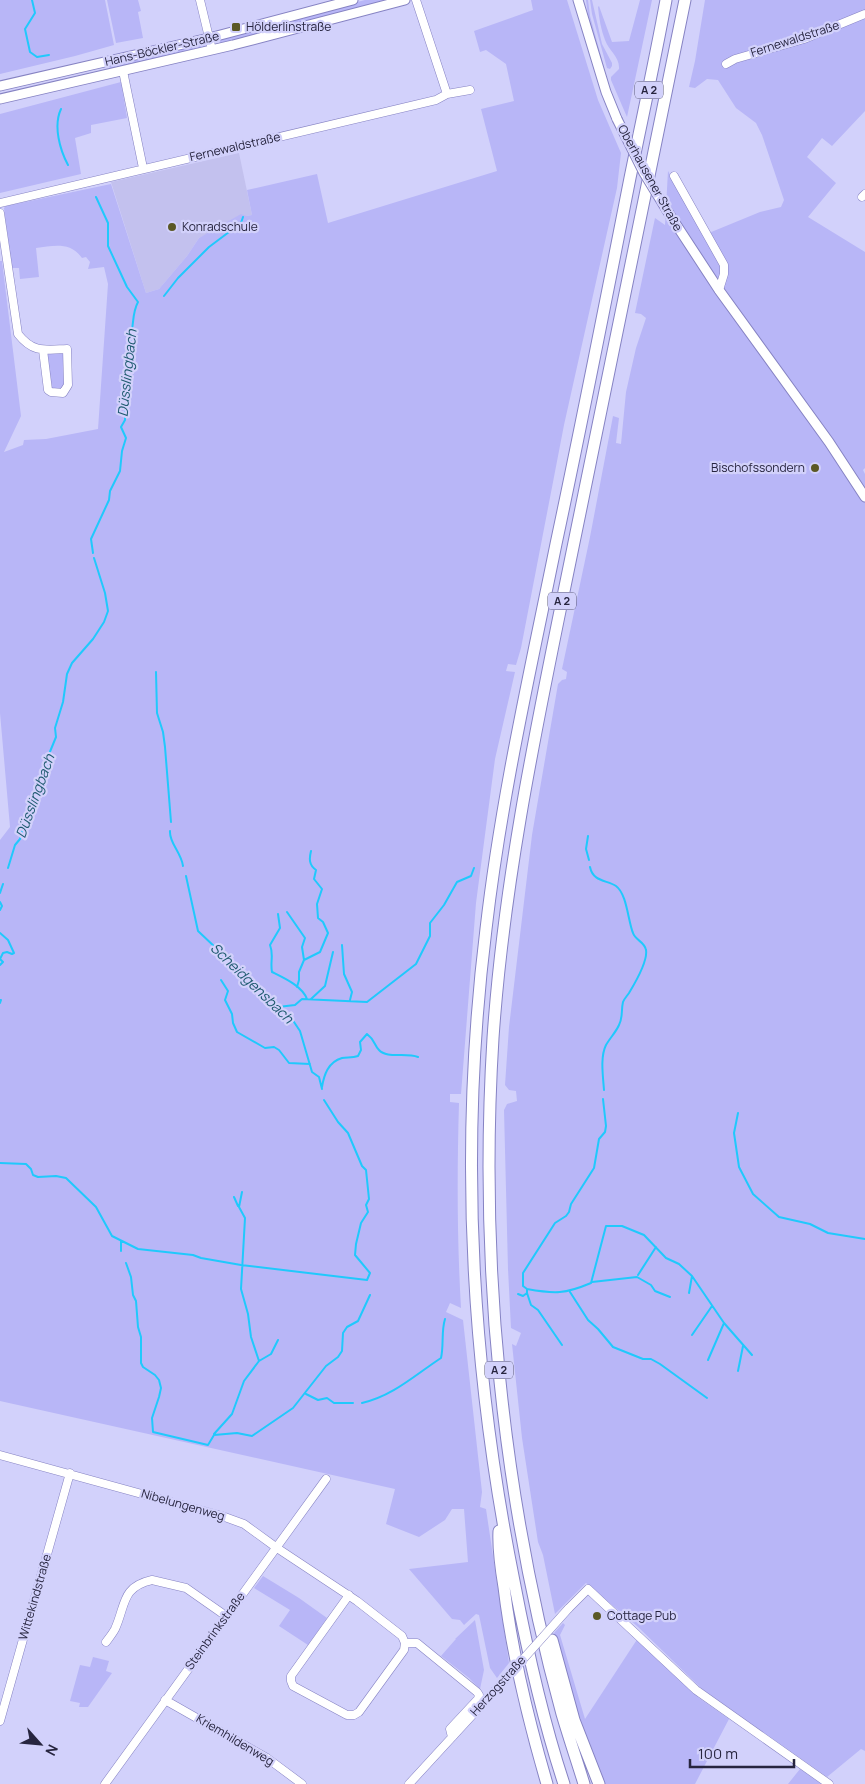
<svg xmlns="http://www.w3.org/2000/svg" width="865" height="1784" font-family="Manrope,sans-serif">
<rect width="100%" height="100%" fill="#d2d1fb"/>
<path fill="#c3c1ee" d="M239,153L252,215L246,216L199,238L187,256L159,289L146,293L111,182Z"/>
<path fill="#b8b6f7" d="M0,0H105L114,45L75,56L0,74Z
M107,0H138L141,11L138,12L143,38L116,43Z
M365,0H397L221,46L219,38Z
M531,0H567L598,100L621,153L617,188L564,425L521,648L516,665L508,664L506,671L515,672L495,759L476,903L461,1094H450V1102L459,1103C457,1172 457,1239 461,1308L450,1303L446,1312L463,1320L482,1492L480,1507L486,1509L509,1663L497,1678L490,1668L479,1615L476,1614L464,1625L460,1620L452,1619L409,1569L468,1562L464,1509H452L445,1520L419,1537L386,1524L395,1489L0,1401V840L10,827L0,713V261H2L21,416L4,452L23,445L24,440L46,439L98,429L108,284L104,267L88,269L90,262L86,257L82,258C70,241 53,246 36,248L39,277L20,279L19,268H12L4,208L6,206L111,184L146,293L159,289L187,256L199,238L241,214L246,216L252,215L247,190L317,174L328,223L497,171L481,109L514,101L506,64L486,50L480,52L474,31L533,10Z
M586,0H588L590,16L604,67L602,64L588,15Z
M590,0H592L602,44L612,63V66L610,69L607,68L592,14Z
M640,0H652L627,117L611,80V77L619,69C620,57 609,51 605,40C601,30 599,18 598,7L599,6L612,42L629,41Z
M705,0H865V111L832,146L822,138L807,157L836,183L808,217L865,252V468L863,470L865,474V1751L861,1749L827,1777L702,1689L637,1626L586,1583L555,1614L543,1555L538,1542L522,1438L512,1344L516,1346L521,1333L511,1328L508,1269L504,1110L507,1104L517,1101L516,1091L509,1090L505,1085L509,1027L532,835L558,684L562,680L566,679L567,672L562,669L590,537L613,416L619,418L616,443L621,444L626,392L636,348L646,318L641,314L635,313L655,218L665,225L668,171L704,235L760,212L781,207L784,200L762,135L756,123L736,108L718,80L707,79L695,88L689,87L695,61Z
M207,43V48L110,71L109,63Z
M121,82L127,118L91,125V133L75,138L81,174L0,193V114Z
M61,351L64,356L65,385L64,388L58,391L50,388L46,353Z
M263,1576L299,1598L327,1618L308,1645L279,1626L290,1610L254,1588Z
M475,1620L484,1670L480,1689L469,1678L441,1656L455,1640H456L455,1639Z
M563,1623L565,1625L560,1635L585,1719L638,1638L699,1698L729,1719L695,1784H603L573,1700L554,1633Z
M93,1657L109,1661L106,1671L112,1673L88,1707H79L80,1703L70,1701L80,1665L90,1667Z
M800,1769L822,1784H788Z"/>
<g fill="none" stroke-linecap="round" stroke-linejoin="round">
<path stroke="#20c9fc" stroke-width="2" d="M32,0L35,13L25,29L30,52L37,57L49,55
M61,109C53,126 60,150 68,165
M164,296L178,278L209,247L241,223L243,217
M93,553L91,539L109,500L110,491L120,471L122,451L126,438L121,427L125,420V404L131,370L127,359C135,348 129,345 131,334C134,324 132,313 138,302L127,287L108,246V223L96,197
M156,672L157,713L163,732L165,747L171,822
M170,831C169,843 181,852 183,866
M588,836L586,849L589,860
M590,867C593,882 607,880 616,886C627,894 628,921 633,933C635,940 645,942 646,950C648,962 635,983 629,993C627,996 624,999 623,1002C621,1010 623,1018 619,1025C616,1032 610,1038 606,1045C600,1057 603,1076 604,1090
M8,868L15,845L20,839L24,825L39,790V784L48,765L47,759L56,737L55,728L63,702L67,674L72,663L93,639L104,622L108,611L105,593L94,558
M186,876L198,931L294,1022L300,1031L312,1072L319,1077L322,1089
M0,893L3,884
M0,902L2,906L0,910
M287,912L305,938L302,947L304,960L299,972V980L297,987
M278,914L280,928L270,945C274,955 270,961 272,972C284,978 302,986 307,999
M0,933L8,940L14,953L12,954L7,952L3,953L0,959L3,962L0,965
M342,945L344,974L352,992L350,1000
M304,960L320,952L328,933L323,922L318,918L317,904L322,889L314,879L316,870C309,865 309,859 311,851
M221,980L228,991L225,1000L232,1014L233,1023L237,1032L265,1048L274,1047L279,1050L289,1063L310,1064
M311,999L325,986L333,952
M0,1000H1L0,1003
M278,1007L295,1005L302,999L367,1002L416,964L430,936V923L444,905L457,882L471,876L474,868
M322,1087C324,1075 328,1062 342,1058C347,1057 352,1058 358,1056L361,1050L360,1042L367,1034C375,1040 374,1045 379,1050C387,1059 406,1052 418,1057
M738,1113L734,1133L739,1167L753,1194L779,1217L810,1224L828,1233L865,1239
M0,1163L26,1164L31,1169L33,1175L38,1177L56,1176L66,1178L96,1207L112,1236L138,1249L193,1255L201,1258L241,1265L367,1280L370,1273L355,1255L356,1244L361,1223L368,1212L366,1205L369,1199L366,1170L362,1166L348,1133L338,1122L324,1100
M234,1197L238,1206
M121,1241V1251
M126,1263L131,1277L133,1295L136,1301L138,1327L141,1337V1363L143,1367L155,1375L159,1380L161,1388L159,1397L152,1418L153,1432L208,1445L214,1435L237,1433L252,1436L293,1408L326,1366L338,1357L342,1351L343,1333L347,1327L358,1321L370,1295
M638,1275L656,1247
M592,1282L637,1277L651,1285L655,1291L670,1297
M527,1289C555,1294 565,1294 591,1283L606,1226H622L644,1235L666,1258L679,1264L692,1276L724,1323L752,1355
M570,1292L588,1320L598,1329L613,1347L643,1359H651L660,1364L707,1398
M527,1293L531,1305L538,1310L562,1345
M689,1293L692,1276
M518,1294L523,1296L527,1293V1289L523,1286V1273L555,1223L566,1216L569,1212L571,1204L594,1168L599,1139L605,1132L606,1126L603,1099
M692,1335L712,1306
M708,1360L724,1323
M259,1361L271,1354L278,1340
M738,1371L743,1346
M306,1394L318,1400L327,1398L334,1403H353
M362,1403C393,1396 415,1375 441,1358C444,1345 441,1332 445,1319
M214,1434L232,1414L244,1381L259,1361L251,1337L248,1314L241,1289L245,1218L239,1207L242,1192"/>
<g stroke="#8683c3" stroke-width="9">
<path id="minor" d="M200,0L212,50
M416,0L447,94
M726,64L735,59L804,39L865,14
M123,71L143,168
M674,176L724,265V274L719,290
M862,197L865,194
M0,203L436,100L447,94L470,90
M0,213L18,334C33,353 44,350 67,349L68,385L63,393L51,392L48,390L43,350
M0,1455L222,1516L244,1524L277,1548L357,1601L402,1636L405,1643H417L477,1692L479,1695L478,1699L450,1729L452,1737
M349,1595L291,1676V1681L293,1686L347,1715H354L359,1712L404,1650L405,1643
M568,1609L588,1589L696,1690L829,1784
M106,1642C109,1638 113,1633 115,1629C126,1605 121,1587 152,1580L186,1588L226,1616
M165,1700L267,1758L302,1784
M0,1721L70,1473
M105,1784L326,1479
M409,1784L500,1685"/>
</g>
<g stroke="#8683c3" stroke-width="11">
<path id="major" d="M578,0L606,92L617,119
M0,86L209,38L353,0
M0,99L233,45L405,0
M666,209L719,290L829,442L865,497"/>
</g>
<g stroke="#8683c3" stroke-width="13">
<path id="highway" d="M499,1531C498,1550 501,1569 504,1587C512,1654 528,1719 547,1784
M552,1640L574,1720L599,1784
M564,1784C542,1718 527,1649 514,1581C471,1367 459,1146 486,929C501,799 530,672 556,544C582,422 606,300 630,178C642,119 655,60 666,0
M584,1784C577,1761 569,1738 562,1714C502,1496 479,1264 493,1038C504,877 538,719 570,562C608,375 647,187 685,0"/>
</g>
<use href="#minor" stroke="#fff" stroke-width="8"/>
<use href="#major" stroke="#fff" stroke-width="9"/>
<use href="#highway" stroke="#fff" stroke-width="11"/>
<g stroke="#8683c3" stroke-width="9" stroke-linecap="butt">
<path id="minor-bridge" d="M500,1685L568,1609"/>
</g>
<g stroke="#8683c3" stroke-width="11" stroke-linecap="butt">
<path id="major-bridge" d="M617,119L644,173L666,209"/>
</g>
<use href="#minor-bridge" stroke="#fff" stroke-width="8"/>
<use href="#major-bridge" stroke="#fff" stroke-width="9"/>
</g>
<g fill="#5b5825" stroke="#d2d1fb" stroke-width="2">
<rect x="231" y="22" width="10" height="10" rx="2.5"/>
<circle cx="172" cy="227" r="5"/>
<circle cx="815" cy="468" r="5"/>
<circle cx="597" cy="1616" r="5"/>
</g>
<g text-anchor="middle" stroke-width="4.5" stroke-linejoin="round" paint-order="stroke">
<g fill="#d2d1fb" stroke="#5a5977" stroke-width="1">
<rect x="635" y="81.5" width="28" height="17" rx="4"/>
<rect x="548" y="592.5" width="28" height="17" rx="4"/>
<rect x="485" y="1361.5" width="28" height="17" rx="4"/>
</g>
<g font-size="11" font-weight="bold" fill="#27253f">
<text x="649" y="94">A 2</text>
<text x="562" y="605">A 2</text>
<text x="499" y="1374">A 2</text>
</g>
<g font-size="12" fill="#27253f" stroke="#d2d1fb" text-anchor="start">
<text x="246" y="31">Hölderlinstraße</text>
<text x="182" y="231">Konradschule</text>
<text x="805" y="472" text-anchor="end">Bischofssondern</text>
<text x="607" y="1620">Cottage Pub</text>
</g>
<g font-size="12" fill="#27253f" stroke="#d2d1fb">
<text transform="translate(795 39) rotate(-18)" y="4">Fernewaldstraße</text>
<text transform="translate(162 49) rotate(-13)" y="4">Hans-Böckler-Straße</text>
<text transform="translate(235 147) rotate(-13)" y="4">Fernewaldstraße</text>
<text transform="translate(650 178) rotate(61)" y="4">Oberhausener Straße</text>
<text transform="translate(183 1505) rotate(16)" y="4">Nibelungenweg</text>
<text transform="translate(35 1597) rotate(-74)" y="4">Wittekindstraße</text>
<text transform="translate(215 1631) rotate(-54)" y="4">Steinbrinkstraße</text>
<text transform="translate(498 1686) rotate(-48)" y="4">Herzogstraße</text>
<text transform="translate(235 1740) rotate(31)" y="4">Kriemhildenweg</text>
</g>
<g font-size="14" font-style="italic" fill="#1e5a6f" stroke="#d2d1fb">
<text transform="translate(127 373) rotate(-84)" y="5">Düsslingbach</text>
<text transform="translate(35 796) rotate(-70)" y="5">Düsslingbach</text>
<text transform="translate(252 983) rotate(44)" y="5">Scheidgensbach</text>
</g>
</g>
<g transform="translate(40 1744) rotate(117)" stroke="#d2d1fb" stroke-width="4" paint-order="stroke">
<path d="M0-4L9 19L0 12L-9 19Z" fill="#27253f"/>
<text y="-8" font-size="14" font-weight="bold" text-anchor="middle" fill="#27253f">N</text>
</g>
<path d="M690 1759v8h104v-8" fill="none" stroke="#27253f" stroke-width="2.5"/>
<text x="698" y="1759" font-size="15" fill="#27253f" stroke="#d2d1fb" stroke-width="4" paint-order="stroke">100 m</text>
</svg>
